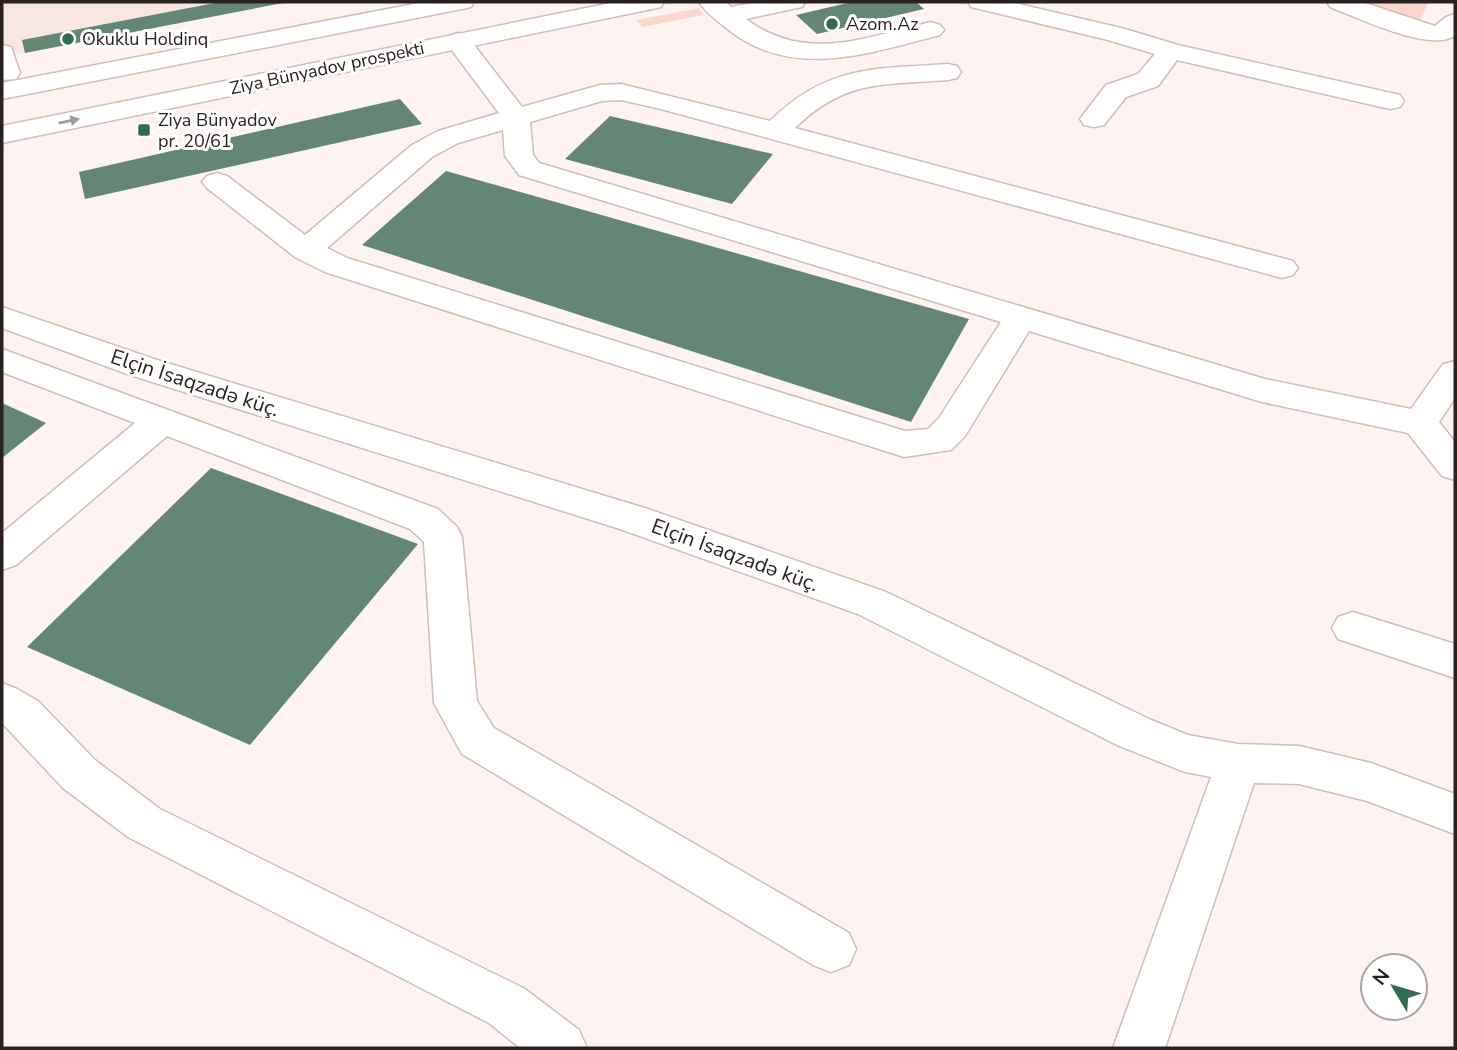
<svg xmlns="http://www.w3.org/2000/svg" width="1457" height="1050" font-family="'Nunito Sans',sans-serif">
<rect width="100%" height="100%" fill="#fdf4f2"/>
<path fill="#f8e6e0" d="M2,2H220L23,40L25,53L2,57Z"/>
<path fill="#fbd7cd" d="M1360,2H1429L1418,24Z
M699,8L704,15L642,27L637,20Z"/>
<path fill="#648674" d="M220,2L283,3L25,53L22,40Z
M852,2H916L924,9L817,34L796,15Z
M400,99L422,124L85,199L79,172Z
M610,116L773,154L732,204L565,159Z
M446,171L969,319L911,422L362,245Z
M2,403L46,423L2,458Z
M211,468L418,544L250,745L27,647Z"/>
<g fill="none" stroke-linecap="round" stroke-linejoin="round">
<g stroke="#d1bdb7" stroke-width="3">
<path id="minor" d="M699,2H726L731,7L756,2H805L802,7L746,19C806,64 866,37 931,22L940,25L944,30L940,35C870,53 794,80 730,31C719,22 706,13 699,2Z
M968,2H1011L1125,29L1178,45L1400,95L1404,101L1400,107L1390,109L1177,60L1158,86L1126,97L1104,125L1094,127L1084,125L1080,119L1106,85L1138,74L1155,54L1108,40L971,7Z
M1327,2H1362L1435,26L1446,17L1455,14V35C1433,54 1356,17 1330,7Z
M458,33L467,36L522,107L600,85L621,84L770,121C827,65 874,69 948,64L957,66L961,72L957,78L948,80C884,85 845,79 795,128L1293,261L1298,268L1293,275L1282,278L661,109L621,100L602,101L530,122L533,155L539,163L1265,379L1411,409L1443,364L1455,361V398L1439,422L1455,442V480L1442,476L1408,433L1262,402L1029,331L965,436L951,450L904,457L325,272L295,257L207,188L202,182L207,176L217,173L227,176L305,235L412,145L438,131L499,113L445,41L449,36ZM503,130L505,156L519,175L1001,322L939,418L928,429L905,431L347,258L327,248L432,157L458,143Z
M2,45L11,47L20,73L16,79L2,80Z
M2,307L154,359L648,509L886,592L1149,719L1188,735L1238,744L1299,746L1371,763L1455,794V834L1367,801L1299,784L1254,783L1165,1048H1113L1211,777L1185,772L1117,745L858,614L620,529L130,375L2,328Z
M2,349L438,509L457,527L462,537L477,701L494,728L849,933L856,949L849,965L831,972L813,965L462,754L434,703L424,542L410,529L167,436L16,565L2,570V533L135,423L2,372Z
M1353,612L1455,644V678L1338,639L1332,628L1338,617Z
M2,683L17,689L38,701L95,760L160,809L525,989L579,1030L587,1048H520L489,1023L128,837L63,788L2,723Z"/>
</g>
<g stroke="#d1bdb7" stroke-width="3">
<path id="major" d="M424,2H474L471,7L462,9L2,99V83Z
M616,2H664L661,7L652,9L2,143V126Z"/>
</g>
<use href="#minor" fill="#fff" fill-rule="evenodd"/>
<use href="#major" fill="#fff" fill-rule="evenodd"/>
</g>
<defs><path id="oneway-solid" d="M-6-.8H1V-3.2L6.5 0L1 3.2V.8H-6Z" transform="scale(1.75)"/></defs>
<use fill="#9f9c9b" href="#oneway-solid" transform="translate(69 121) rotate(-12)"/>
<g fill="#336a52" stroke="#fff" stroke-width="2.5">
<circle cx="832" cy="24" r="7"/>
<circle cx="68" cy="39" r="7"/>
<rect x="137" y="123" width="14" height="14" rx="3.5"/>
</g>
<g text-anchor="middle" stroke-width="6" stroke-linejoin="round" paint-order="stroke">
<g font-size="18" fill="#2a2220" stroke="#fff" text-anchor="start">
<text x="846" y="30">Azom.Az</text>
<text x="82" y="45">Okuklu Holdinq</text>
<text x="158" y="126">Ziya Bünyadov<tspan x="158" dy="21">pr. 20/61</tspan></text>
</g>
<g font-size="18" fill="#2a2220" stroke="#fff">
<text transform="translate(327 68) rotate(-12)" y="6">Ziya Bünyadov prospekti</text>
</g>
<g font-size="21" fill="#2a2220" stroke="#fff">
<text transform="translate(195 383) rotate(18)" y="7">Elçin İsaqzadə küç.</text>
<text transform="translate(735 555) rotate(20)" y="7">Elçin İsaqzadə küç.</text>
</g>
</g>
<rect width="1457" height="1050" fill="none" stroke="#2a2220" stroke-width="7"/>
<g transform="translate(1394 987) rotate(308)"><circle r="33" fill="#ffffff" stroke="#aaa7a6" stroke-width="2"/>
<path d="M0-5L12 26L0 18L-12 26Z" fill="#336a52"/>
<text y="-10" font-size="19" font-weight="bold" text-anchor="middle" fill="#2a2220">N</text>
</g>
</svg>
